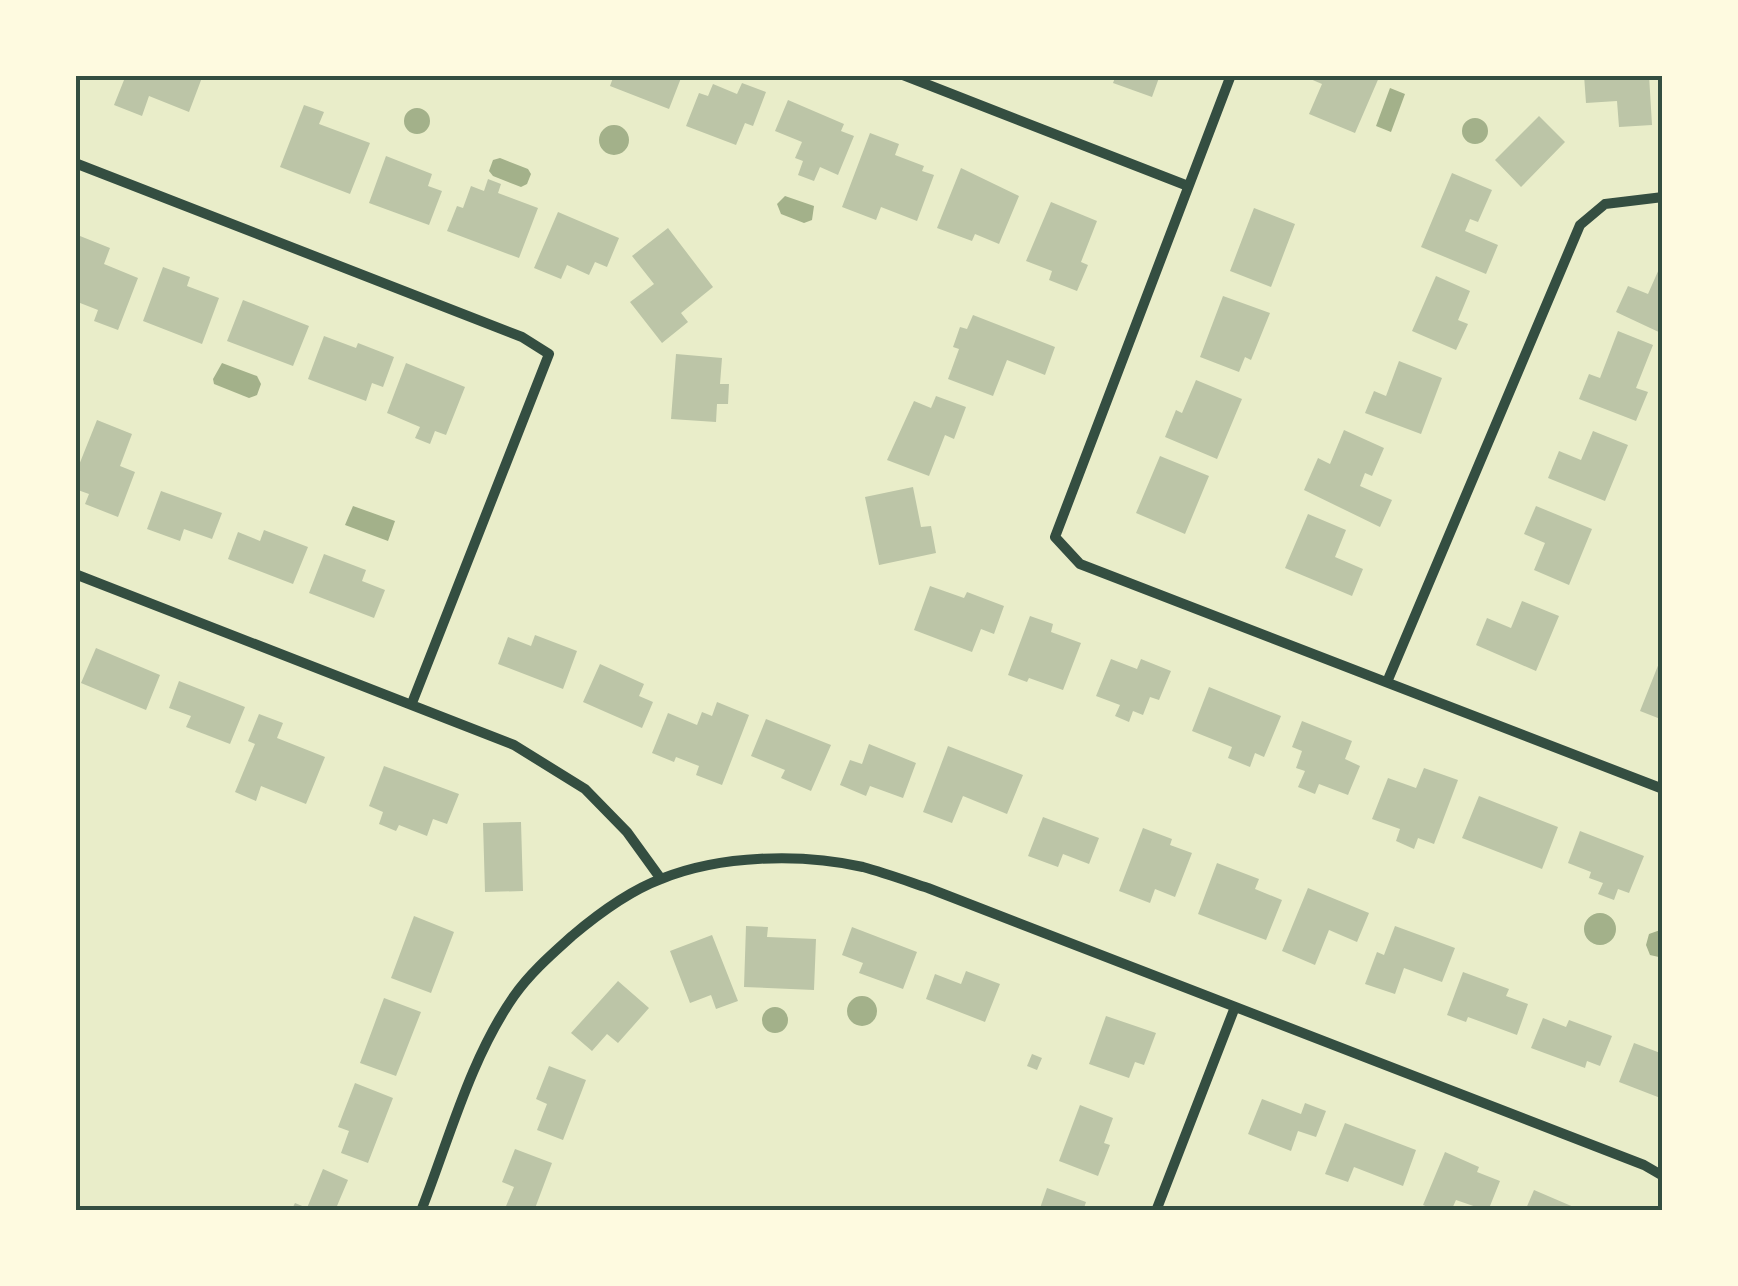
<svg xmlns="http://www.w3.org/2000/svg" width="1738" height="1286" font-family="'Archivo Narrow',sans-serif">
<rect width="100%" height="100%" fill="#e9edc9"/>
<path fill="#a3b18a" d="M1390,88L1405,94L1391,132L1376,126Z
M404 121a13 13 0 1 1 26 0a13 13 0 1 1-26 0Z
M1462 131a13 13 0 1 1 26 0a13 13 0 1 1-26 0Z
M599 140a15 15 0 1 1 30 0a15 15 0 1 1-30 0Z
M500,158L528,169L531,174L527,184L521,187L493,176L489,171L493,160Z
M785,196L814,206L812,220L804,223L781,214L777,204Z
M222,363L257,376L261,384L257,395L249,398L214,384L213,379Z
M353,506L395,521L388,541L345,525Z
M1584 929a16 16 0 1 1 32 0a16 16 0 1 1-32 0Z
M1663,929V958L1650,955L1646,945L1649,934Z
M847 1011a15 15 0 1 1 30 0a15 15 0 1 1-30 0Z
M762 1020a13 13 0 1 1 26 0a13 13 0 1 1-26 0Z"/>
<path fill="#bcc5a7" d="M126,75H203L189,112L149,96L142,116L114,105Z
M614,75H674L681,78L669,109L610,86Z
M1116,75H1160L1152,97L1113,83Z
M1301,75H1380L1355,133L1309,114L1322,84Z
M1584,75H1649L1652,125L1619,127L1617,101L1586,103Z
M742,83L766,92L753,126L745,123L736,145L686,126L699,93L708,96L713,84L737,94Z
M788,100L844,124L841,131L854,136L838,175L820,167L814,181L798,175L803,161L795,158L802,142L775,131Z
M304,105L324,112L319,124L370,143L350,194L280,167Z
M1539,116L1565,142L1521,187L1495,160Z
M870,133L899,144L895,155L924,166L922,171L934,175L917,221L881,207L876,220L842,207Z
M386,156L432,174L428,186L442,191L429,225L369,203Z
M961,168L1019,196L999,244L975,234L972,241L937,228Z
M1452,173L1492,190L1478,222L1470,219L1465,231L1498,245L1486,274L1421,247Z
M488,179L501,184L498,193L538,208L519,258L447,231L457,206L463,208L471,186L484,191Z
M1051,202L1097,221L1081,262L1088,265L1077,291L1049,280L1052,271L1026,261Z
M1254,208L1295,224L1271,287L1230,271Z
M558,212L619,238L607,267L595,262L589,275L567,265L561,279L534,268Z
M668,228L713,287L681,313L688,322L662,343L630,302L654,284L632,256Z
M75,234L110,248L104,264L138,278L118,330L94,321L98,310L75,301Z
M163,267L190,277L187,286L219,298L202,344L143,321Z
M1659,269L1663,270V334L1616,312L1628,286L1648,294Z
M1436,276L1470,291L1458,320L1468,324L1456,350L1412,331Z
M1223,296L1270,313L1251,360L1245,357L1239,372L1200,357Z
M243,300L309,326L293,366L227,341Z
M973,315L1055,347L1045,375L1007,360L993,396L948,379L959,349L953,347L960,327L967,329Z
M1618,331L1653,345L1636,388L1648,392L1636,421L1579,399L1589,374L1600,378Z
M324,336L356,348L358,343L394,357L383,387L372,383L366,401L308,379Z
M676,354L722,358L720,384H729L728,404H717L716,422L671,419Z
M1399,361L1442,378L1421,434L1365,413L1374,391L1386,396Z
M406,363L465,387L446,435L435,431L430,444L415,438L420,427L387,413Z
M1196,380L1242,399L1217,459L1165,437L1176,410L1182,413Z
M936,396L966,407L954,439L945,435L929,476L887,460L914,401L931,408Z
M97,420L132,434L120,466L135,472L118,517L85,504L89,494L75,489V475Z
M1344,430L1384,448L1372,476L1365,473L1360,486L1392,500L1380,527L1304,490L1318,458L1330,464Z
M1593,431L1628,445L1605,501L1548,478L1559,451L1581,460Z
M1160,456L1209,476L1185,534L1136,513Z
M913,487L921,527L931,526L936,553L879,565L865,497Z
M161,491L222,513L212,539L184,529L180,541L147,529Z
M1536,506L1592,529L1569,585L1534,570L1545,543L1524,534Z
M1308,514L1346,530L1335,557L1363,569L1352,596L1285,568Z
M264,530L308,547L293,584L228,559L238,532L260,541Z
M324,554L366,570L362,581L385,590L374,618L309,593Z
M930,586L964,598L967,592L1004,606L994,634L981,629L972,652L914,630Z
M1522,601L1559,616L1536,671L1476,645L1487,618L1511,628Z
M1030,616L1053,624L1051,632L1081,643L1063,690L1029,678L1027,682L1008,675Z
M535,635L577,651L563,689L498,664L508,637L531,646Z
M96,648L160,675L146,710L81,683Z
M1663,653V720L1640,711Z
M1111,659L1137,669L1141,659L1171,671L1159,700L1150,697L1143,715L1133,711L1129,722L1115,716L1120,705L1096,696Z
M600,664L644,684L639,696L653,702L642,728L583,702Z
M179,681L245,707L230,744L186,727L191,716L169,708Z
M1209,687L1281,716L1264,757L1255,753L1250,767L1228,758L1232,747L1192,731Z
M717,702L749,715L722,785L696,775L699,766L676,757L674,762L652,753L668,713L697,725L702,712L712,716Z
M259,714L283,723L277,738L325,757L306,804L261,786L256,801L235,792L255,744L248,741Z
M766,719L831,745L811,791L781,778L785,770L751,756Z
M1302,721L1352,741L1345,759L1360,766L1348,795L1319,784L1315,794L1298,787L1305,771L1296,768L1302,751L1292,747Z
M869,744L916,763L903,798L870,786L866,796L840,785L850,760L862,764Z
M948,746L1023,775L1007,814L963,796L952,823L923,812Z
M384,766L459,794L447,824L433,819L427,836L399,825L396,831L379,824L383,812L369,806Z
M1424,768L1458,780L1434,844L1418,838L1414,849L1396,841L1400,829L1372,819L1388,778L1416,788Z
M1479,796L1558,827L1542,869L1462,838Z
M1043,817L1099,838L1089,864L1063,854L1058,867L1028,856Z
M521,822L523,891L485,892L483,823Z
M1143,828L1172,839L1170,845L1192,853L1175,897L1155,889L1150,903L1119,891Z
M1580,831L1644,856L1629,893L1618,889L1614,900L1598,894L1603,883L1589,878L1591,872L1568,863Z
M1217,863L1259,879L1255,889L1282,900L1266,940L1198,914Z
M1308,888L1369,913L1357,942L1329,930L1315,965L1282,951Z
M414,916L454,932L431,993L391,978Z
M746,926L768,927L767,937L816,939L814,990L744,987Z
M1395,926L1455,948L1442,982L1404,968L1395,994L1365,984L1377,952L1384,955Z
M852,927L917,952L903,989L859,973L863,963L842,955Z
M712,935L738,1001L716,1009L711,995L690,1003L670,951Z
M966,971L1000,984L985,1022L926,999L935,974L961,984Z
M1463,972L1509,989L1506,996L1528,1004L1517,1035L1468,1017L1466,1022L1447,1015Z
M618,981L649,1008L618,1043L607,1034L592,1051L571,1033Z
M384,998L421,1012L396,1076L360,1063Z
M1106,1016L1156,1033L1144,1065L1135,1062L1129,1078L1089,1064Z
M1543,1018L1566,1027L1569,1020L1612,1036L1600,1066L1587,1061L1585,1068L1531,1048Z
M1634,1043L1663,1054V1099L1619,1082Z
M1032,1054L1042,1058L1037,1070L1027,1066Z
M549,1066L586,1080L563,1140L537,1130L547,1104L536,1099Z
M355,1083L393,1098L368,1163L341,1153L349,1131L338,1127Z
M1262,1099L1301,1114L1305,1103L1326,1111L1316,1137L1298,1131L1291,1151L1248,1134Z
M1080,1105L1113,1118L1104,1143L1110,1145L1098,1176L1059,1161Z
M1345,1123L1416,1150L1403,1186L1354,1167L1348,1182L1325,1174Z
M515,1149L552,1163L534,1211H504L514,1187L502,1182Z
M1445,1152L1479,1167L1477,1172L1500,1181L1488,1211L1456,1200L1451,1211H1437L1423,1205Z
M323,1169L348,1180L337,1206L349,1211H291L295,1203L307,1208Z
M1047,1188L1086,1202L1083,1211H1039Z
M1534,1190L1583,1211H1525Z"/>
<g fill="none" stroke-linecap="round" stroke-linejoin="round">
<path stroke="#344e41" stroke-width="10" d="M903,75L1188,186
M1231,75L1055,537L1080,564L1663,789
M75,163L522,337L549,354L412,703
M75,574L514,745L585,789L627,832L661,879
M1387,682L1580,225L1605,204L1663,197
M421,1211C449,1140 470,1059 514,996C530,973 552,954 572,936C598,914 629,891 661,879C720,855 801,853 863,867C885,873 907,881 928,888L1644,1165L1663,1176
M1156,1211L1235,1007"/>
</g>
<rect width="1738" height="1286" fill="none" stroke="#fefae0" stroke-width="155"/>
<rect x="78" y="78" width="1582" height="1130" fill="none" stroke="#344e41" stroke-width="4"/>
</svg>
